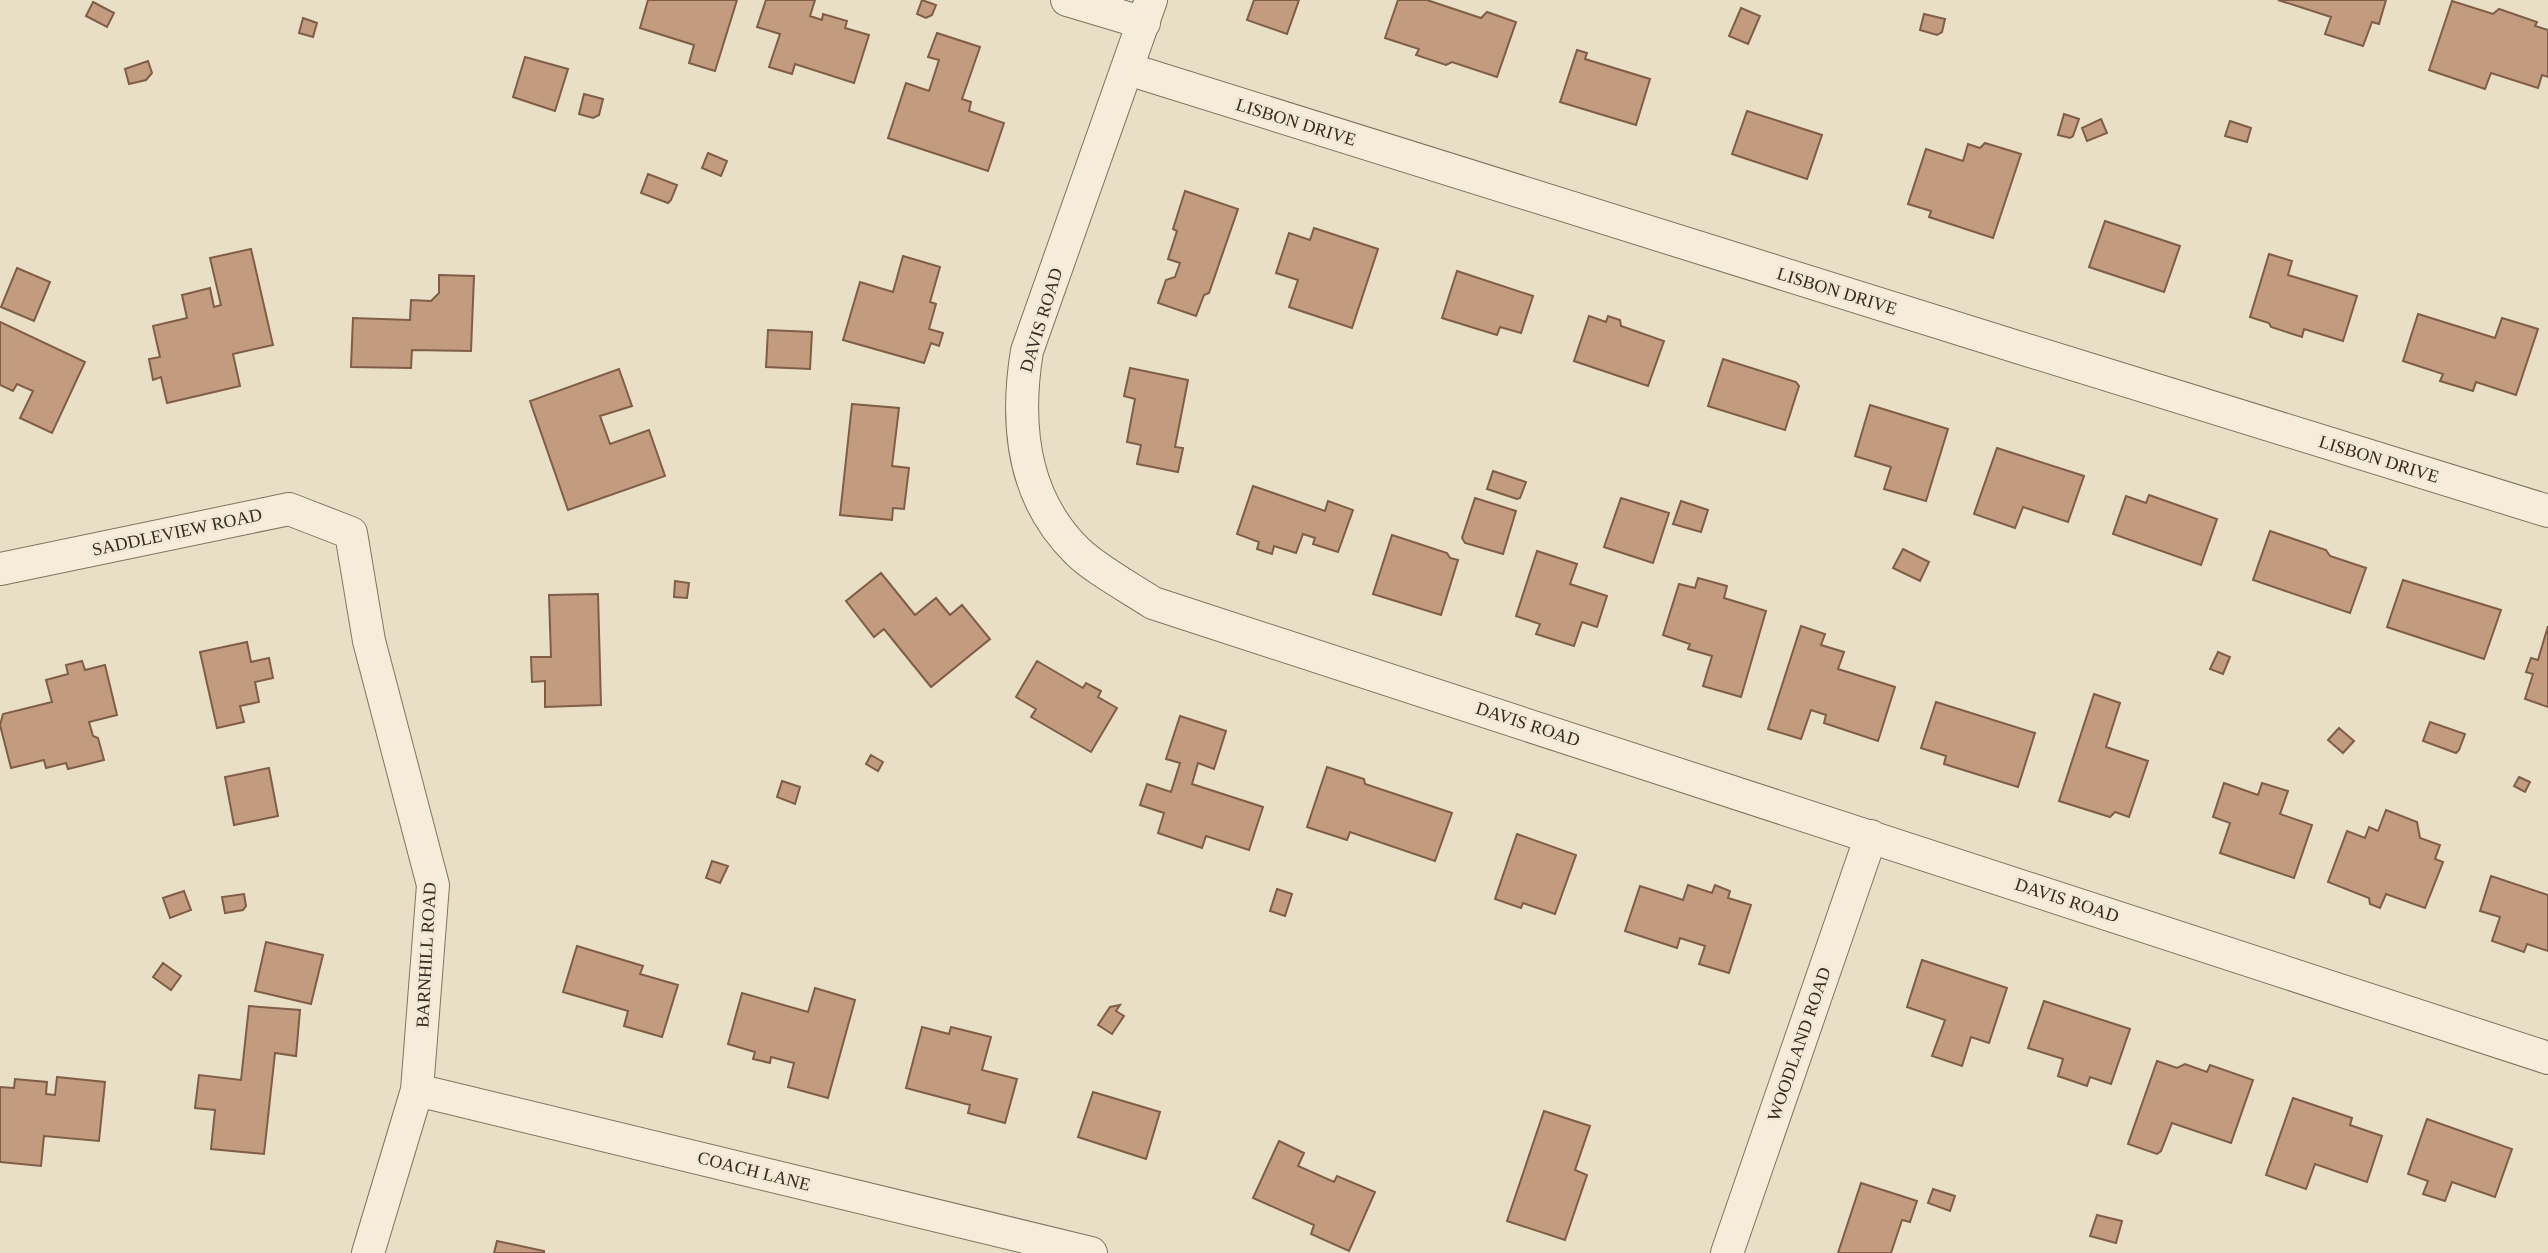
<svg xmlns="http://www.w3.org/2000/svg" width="2548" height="1253" font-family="'Times New Roman',serif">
<rect width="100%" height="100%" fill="#e9dfc6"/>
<path fill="#c39c80" stroke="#7f5d46" stroke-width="2" d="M648,0H737L715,71L689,63L694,45L640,28Z
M766,0H815L810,16L822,20L823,14L847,21L845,28L869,35L854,83L795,64L792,74L769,67L780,34L757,27Z
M922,0L936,5L932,15L926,18L917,14Z
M1254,0H1299L1287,34L1247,20Z
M1398,0H1427L1481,18L1487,12L1516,22L1497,77L1452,62L1446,65L1416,55L1419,49L1385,38Z
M2278,0H2386L2379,24L2372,22L2363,46L2325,34L2331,17Z
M2452,1L2493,14L2499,9L2537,22L2535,26L2548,30V77L2542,75L2538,88L2491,73L2485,89L2429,70Z
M93,2L114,13L107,27L86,16Z
M1741,8L1760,16L1748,44L1729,36Z
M1924,14L1945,19L1942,32L1937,35L1920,30Z
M303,18L317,23L313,37L299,33Z
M937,33L980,47L962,99L971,102L969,111L1004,123L988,171L888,138L906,83L929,91L939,60L928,57Z
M1577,50L1587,53L1585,59L1650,79L1636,125L1560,102Z
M525,57L568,69L555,111L513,97Z
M148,61L152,73L146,80L129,84L125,69Z
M584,94L603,99L599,115L593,118L579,114Z
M1747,111L1822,135L1807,179L1732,154Z
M2064,114L2079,119L2073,136L2070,138L2058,135Z
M2101,119L2107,133L2087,141L2082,128Z
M2230,121L2251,128L2247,142L2225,136Z
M1985,143L2021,154L1993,238L1929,217L1931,211L1908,204L1926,149L1963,161L1968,144L1980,148Z
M708,153L727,161L721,176L702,168Z
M648,174L677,185L671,200L668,203L641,193Z
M1185,191L1238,209L1209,293L1204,295L1196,316L1158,303L1166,280L1175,277L1180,263L1168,259L1177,231L1173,229Z
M2105,221L2180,246L2164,292L2089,267Z
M1314,228L1378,249L1352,328L1289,307L1298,280L1276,273L1289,233L1310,240Z
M251,249L273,345L233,354L240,386L167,403L161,377L153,380L149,359L160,357L153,326L187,318L182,295L210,288L214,307L221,305L210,258Z
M2269,254L2292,261L2288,275L2357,296L2343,341L2304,329L2302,337L2271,327L2269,323L2250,317Z
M903,256L940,267L930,302L936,304L929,329L943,333L939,346L931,343L924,363L843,340L860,282L893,292Z
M17,268L50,282L34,321L1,307Z
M1457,271L1533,296L1521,333L1500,327L1497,335L1442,318Z
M439,275L474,276L471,351L412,350L411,368L351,367L353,318L410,320L411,300L431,301L439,293Z
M2418,314L2495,338L2502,318L2538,329L2516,395L2476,382L2473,391L2440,381L2443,374L2403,361Z
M1589,316L1606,322L1608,316L1620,320L1621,326L1664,341L1648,386L1574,361Z
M0,322L85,362L52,433L20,418L33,391L17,384L13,391L0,385Z
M768,330L812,332L810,369L766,367Z
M1723,359L1796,382L1799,386L1785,430L1708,406Z
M1130,368L1188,380L1175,447L1183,448L1178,472L1137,464L1141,445L1127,442L1135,399L1124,396Z
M619,369L632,406L600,416L610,444L649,430L665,476L568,510L530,401Z
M852,404L899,408L892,466L909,468L904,509L893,508L892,520L840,515Z
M1870,405L1948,429L1926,501L1884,489L1891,467L1855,456Z
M1997,448L2084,476L2068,522L2023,507L2015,528L1974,514Z
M1493,471L1526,482L1520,498L1517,499L1487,489Z
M1253,486L1325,511L1328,501L1353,510L1338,552L1313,544L1315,538L1303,534L1296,553L1274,546L1272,554L1257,549L1259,542L1237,534Z
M2149,495L2217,519L2201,565L2113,534L2126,496L2146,503Z
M1475,498L1516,511L1503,554L1465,543L1462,538Z
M1621,498L1669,513L1653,563L1604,547Z
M1681,501L1708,510L1701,532L1673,524Z
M2270,531L2326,550L2330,556L2366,568L2350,613L2253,580Z
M1392,535L1447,553L1450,558L1458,560L1441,615L1373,594Z
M1903,549L1929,562L1920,581L1893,568Z
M1537,551L1577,564L1570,584L1607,596L1597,627L1582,622L1574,646L1536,634L1540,624L1516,616Z
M881,573L915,615L936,598L950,615L962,605L990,639L931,687L884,629L874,637L846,601Z
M1698,578L1727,586L1724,598L1766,611L1741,697L1703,686L1712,656L1688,649L1690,644L1663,635L1679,584L1695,588Z
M2403,580L2501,610L2484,659L2387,627Z
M675,581L689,583L687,598L674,597Z
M598,594L601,705L545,707V681L532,682L531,657H551L549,595Z
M1801,626L1825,634L1821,645L1844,652L1838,669L1895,687L1878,741L1824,723L1826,715L1811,710L1801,739L1768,729Z
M2548,626V707L2525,699L2533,674L2526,672L2531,658L2538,660Z
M247,642L251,662L269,658L273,678L255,682L259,702L240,706L244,722L217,728L200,652Z
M2218,652L2230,657L2223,674L2210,669Z
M82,661L85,670L105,665L117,715L89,722L93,736L98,738L104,760L68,769L66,763L46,768L44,760L11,768L0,725L3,714L52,702L46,680L68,674L66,665Z
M1037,661L1083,688L1086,683L1101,691L1098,697L1117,708L1091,752L1031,717L1036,709L1016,697Z
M2094,694L2120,703L2106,747L2148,761L2129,817L2115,812L2110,817L2059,801Z
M1936,702L2035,733L2018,787L1944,764L1946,756L1921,748Z
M1180,716L1226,731L1214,769L1198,763L1192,784L1263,807L1249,850L1206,836L1202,848L1158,833L1164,813L1140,805L1147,784L1171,792L1180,763L1166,759Z
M2430,722L2465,734L2459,750L2456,753L2423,741Z
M2339,728L2354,741L2343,753L2328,740Z
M871,755L883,762L878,771L866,764Z
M1327,767L1364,779L1365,784L1452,813L1435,861L1350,832L1347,840L1307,827Z
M269,768L278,816L234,825L225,777Z
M2519,777L2530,782L2525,792L2514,786Z
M782,781L800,787L795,804L777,797Z
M2224,783L2258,795L2262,783L2288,791L2280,814L2312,825L2294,878L2220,853L2230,823L2213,817Z
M2386,810L2417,822L2420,838L2440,845L2435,859L2443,862L2425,908L2386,894L2380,908L2370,904L2369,898L2328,882L2347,831L2365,838L2369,827L2378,831Z
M1517,834L1576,855L1555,914L1523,903L1521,908L1495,899Z
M712,861L728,866L720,883L706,878Z
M2491,876L2548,895V951L2527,944L2524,952L2492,941L2500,917L2480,911Z
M1688,885L1712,893L1715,885L1730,891L1728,898L1751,905L1729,973L1699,964L1705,946L1680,938L1677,948L1625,931L1640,886L1683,900Z
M1277,889L1292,894L1285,916L1270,911Z
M184,891L191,910L170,918L163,898Z
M244,894L246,906L243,910L225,913L222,897Z
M266,942L323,955L311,1004L255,991Z
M577,946L643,966L640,974L678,985L662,1037L624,1026L628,1011L563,992Z
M1922,960L2007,988L1989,1043L1971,1037L1962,1066L1932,1056L1945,1020L1907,1007Z
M163,963L181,976L171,990L153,977Z
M815,988L855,1000L828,1098L788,1087L794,1063L771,1057L770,1063L753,1059L755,1052L728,1044L742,993L808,1012Z
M2044,1001L2130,1029L2111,1084L2090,1077L2087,1086L2058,1076L2063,1059L2028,1048Z
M1120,1005L1116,1011L1124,1016L1112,1034L1098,1025L1110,1007Z
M249,1006L300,1010L296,1056L275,1053L264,1154L211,1149L215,1110L195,1108L199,1075L241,1080Z
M922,1027L949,1034L951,1027L991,1037L982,1070L1017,1079L1005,1123L968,1113L970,1105L906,1088Z
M2157,1061L2177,1068L2185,1064L2207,1072L2210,1065L2253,1080L2231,1143L2172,1123L2161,1151L2157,1154L2128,1144Z
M57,1077L105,1082L99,1141L44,1136L41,1166L0,1162V1087L14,1088L15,1079L47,1082L46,1094L55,1095Z
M1093,1092L1160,1112L1146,1159L1078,1137Z
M2293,1098L2352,1118L2350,1125L2382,1136L2367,1182L2315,1164L2306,1189L2266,1175Z
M1544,1111L1590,1126L1575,1170L1587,1175L1565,1240L1507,1221Z
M2427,1119L2512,1149L2495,1197L2452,1182L2445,1201L2423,1194L2428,1181L2408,1174Z
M1279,1141L1304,1153L1298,1166L1334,1182L1337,1176L1375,1192L1349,1251L1311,1234L1314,1225L1253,1198Z
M1861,1183L1917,1201L1910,1222L1902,1220L1891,1253H1838Z
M1933,1189L1955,1196L1950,1211L1928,1203Z
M2097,1215L2122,1221L2116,1243L2090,1236Z
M497,1241L544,1251V1253H494Z"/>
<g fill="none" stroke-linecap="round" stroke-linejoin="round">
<g stroke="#83725e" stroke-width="34">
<path id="minor" d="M1067,0L1144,23
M1151,0L1027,351C1015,424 1022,497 1077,551C1095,569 1130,588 1153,603L2548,1058
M1128,69L2014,346L2548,511
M0,569L289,509L351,533L369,641L433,885L417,1090L368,1253
M417,1090L1091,1253
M1727,1253L1871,836"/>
</g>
<use href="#minor" stroke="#f5edd9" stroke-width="32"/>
</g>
<g text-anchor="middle" stroke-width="5" stroke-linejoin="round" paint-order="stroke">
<g font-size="18" fill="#352a20" stroke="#f2e9d5">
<text transform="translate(1296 122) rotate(17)" y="6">LISBON DRIVE</text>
<text transform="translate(1837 291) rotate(17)" y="6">LISBON DRIVE</text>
<text transform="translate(1041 320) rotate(-73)" y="6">DAVIS ROAD</text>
<text transform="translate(2379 459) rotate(17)" y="6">LISBON DRIVE</text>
<text transform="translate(177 532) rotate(-12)" y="6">SADDLEVIEW ROAD</text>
<text transform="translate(1528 724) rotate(18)" y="6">DAVIS ROAD</text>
<text transform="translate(2067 900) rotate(18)" y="6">DAVIS ROAD</text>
<text transform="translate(426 955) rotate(-87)" y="6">BARNHILL ROAD</text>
<text transform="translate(1799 1044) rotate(-71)" y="6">WOODLAND ROAD</text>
<text transform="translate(754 1171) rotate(14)" y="6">COACH LANE</text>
</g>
</g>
</svg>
